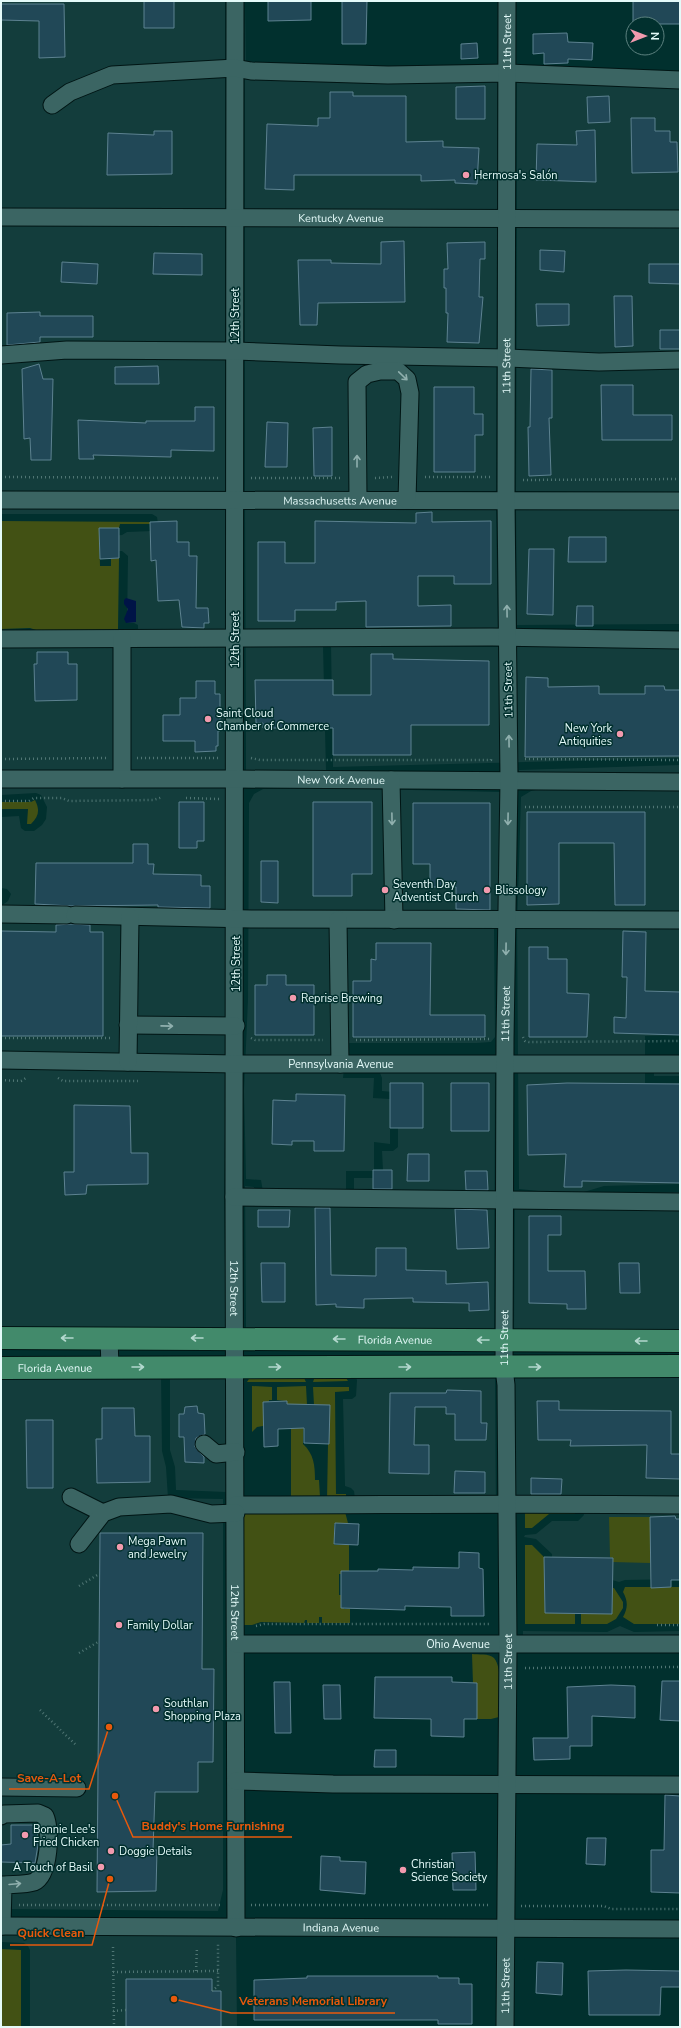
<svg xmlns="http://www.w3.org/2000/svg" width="681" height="2028" font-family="'Nunito Sans',sans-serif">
<rect width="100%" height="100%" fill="#01302e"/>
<path fill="#133d3c" d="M1,1H225V209L1,208Z
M245,1L246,73L497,74V210L245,209Z
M517,74L680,75V210H517Z
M1,225L225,226V491H1Z
M245,227H497L496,491H245Z
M517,227L680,228V492L516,491Z
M1,509H225L226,770H1V636L138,634V625L134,623H127L128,556L122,551L108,552V536L122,535L127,532L152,531L158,524L157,517L152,514H1Z
M245,509H496L498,639L323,645L326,770H246Z
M516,509H680V624L517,625Z
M521,631L680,632V758L333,767L331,645L519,647Z
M680,765V773L519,772V770Z
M226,787V1055L1,1052V906L8,901L11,894L7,889L1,888V817L19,816L21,828L25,831H34L42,825L46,819L47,807L41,795L36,793L1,795V788Z
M326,788L500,792L498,916L494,925L495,1037L491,1042L477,1043H347L343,1078H374L373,1098L390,1099V1144L374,1142V1171H346V1192H263L261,1180L246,1179L244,1091L248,999L249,803L254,794L263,789Z
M540,789L680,790V1035L645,1036V1083H680V1184L604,1186L584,1192H548L519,1189L517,927L521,797L531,791Z
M1,1069L226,1072L224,1197L226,1330L1,1329Z
M680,1072V1076H654V1073Z
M380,1073H495L494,1331L246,1330L245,1186L254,1187V1192H354V1178H374L383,1171L382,1151H393L398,1147V1097L393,1092L382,1091V1078Z
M680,1192V1333L514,1332L515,1195Z
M1,1371L161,1372L162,1451L166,1467L168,1498L223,1499V1890L218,1911L1,1909Z
M680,1375V1579L625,1580L619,1582L612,1580L553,1605L552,1554L536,1539L524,1537L525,1535L536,1534L552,1521H578L584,1515L583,1510L516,1512L515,1376Z
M170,1376H226V1492L176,1490L175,1467L170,1450Z
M355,1376H495L496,1511L355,1499L354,1491L351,1488L345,1486L343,1399H352L356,1396L357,1380Z
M620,1626L634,1632L680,1631V1635H523V1631L607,1632Z
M1,1935L236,1936L237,2027H30V1950L28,1946L24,1943L1,1942Z"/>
<path fill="#425114" d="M1,521L150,522V524H120L119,528L99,529L100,566H111V559L119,558L118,630H131L117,632L36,630L30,628L1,629Z
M35,800C40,810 39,816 31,824H27L28,809H1V802H31Z
M301,1372L306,1382H247L252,1374Z
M316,1373L345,1376L348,1381L313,1382Z
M252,1386L272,1387V1400H269V1405H263V1426L257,1427L252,1432Z
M306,1386L307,1405L304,1406L303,1444C314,1454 315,1466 315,1480H319L320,1497L291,1500V1428H287L286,1401L277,1400V1387Z
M313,1387H349V1391L335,1392L336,1494H346V1497L327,1500L328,1444L314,1405Z
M574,1510L575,1514H549L532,1528H525V1512Z
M246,1512H345L348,1523L334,1524V1545H349V1574H339V1595H342L344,1609H350V1623H322V1617H319V1623H307V1620H305L304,1623L261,1622L252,1625H243V1515Z
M609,1517H650V1563L612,1562V1558L610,1557Z
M525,1545H532L544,1557L545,1612L575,1613V1624H525Z
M625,1587H680V1624H634L623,1617C628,1608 628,1601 623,1592Z
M612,1588H614L623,1602V1608L616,1619L607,1624H581V1613Z
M472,1654C478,1655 489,1653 494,1658C503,1667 499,1704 499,1717L491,1719H477V1684H473Z
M1,1949L21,1950V2027H1Z"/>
<path fill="#001447" d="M126,598L136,601V622L126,623L124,619L128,609L124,604V600Z"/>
<path fill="#214857" stroke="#5d8291" d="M144,1H174V28H144Z
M268,1H311V20L268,21Z
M342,1H367L366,44H342Z
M633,1H680V24H633Z
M1,4H64L65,57L39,58V21L1,20Z
M567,33L568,42L593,43L592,60L568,59V63L544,64V53L533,54V34Z
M477,43L478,58L461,59V44Z
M485,86V119H456V87Z
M330,92H353V96H406V142L443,141V147L479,148L477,184L455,183V180L421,181V175H294V190L265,189L267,124L318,126V118H330Z
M609,96L610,122L588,123L587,97Z
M631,118H655V131H670V142H677L678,172L632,173Z
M595,130L596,182L536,180L537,144L577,145L576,131Z
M154,131H172V174L107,175L108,133L154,135Z
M404,241L405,302L318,303L317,325H300L298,260H331V263L381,264V242Z
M485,242V259H480L479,297H483L479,343L447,342L448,313H446V288H444V269H448L447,243Z
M540,250L565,251L564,272L540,270Z
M154,253L202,254V275L153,274Z
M62,262L98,264L97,284L61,282Z
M649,264H680V284L649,283Z
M614,296H632L633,346L615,347Z
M536,304H569V325L537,326Z
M40,312V316H93V337H40V342L7,345V313Z
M660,330H680V349H660Z
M39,364L43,379H53L51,460H31L30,438L24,439L22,369Z
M158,366L159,384H115V367Z
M531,369L552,370V418H549L551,475L529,476L528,427H530Z
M601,385H633V415H672V440H602Z
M434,387H474V414H483V435H475V472H434Z
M195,407H214V451L171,450V457L93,455L94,459H79L78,420L146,423V421H195Z
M267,422L288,423L287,467H265Z
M332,427V476H314L313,428Z
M432,512V522L491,521V584H454V576H418V606L451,605V626L366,627V601L336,602V610H295V621H258V542H285V563H315V521L416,523V513Z
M177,521V542H189V556H197L196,608H208L209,623H204V628L182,627L179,600L158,601L156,560L151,561L150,522Z
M99,528H119V558L100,559Z
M569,537H606V562H568Z
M529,549H554L553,615L527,614Z
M577,606H593V626H576Z
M37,652H68V664H77V700L35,701L34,664H37Z
M371,654H393V659L489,661V725H411V755H333V728H263V723H256L255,680H333V695H371Z
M526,677L548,678V687L599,686V694H645V686H664L665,690H680V756L525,757Z
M196,681H215V694H220V731H218V746H216V751L195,752V741H163V715H180V698H196Z
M179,802H204V841H197V848H179Z
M313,802H372V874H352V896H313Z
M413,803H490V910L456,909V887H430V864H413Z
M527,812H645V905H615L614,843H559V904L527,905Z
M133,844H148V864H154L153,874L201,875V886H210V908L158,907V905L71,906L35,904L36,863H133Z
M261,861H278V903L261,902Z
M71,924L90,925V932H103V1036H1V931L56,932V925Z
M623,931L646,932L645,991L680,992V1035L614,1033V1017L626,1018L627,977H622Z
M376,943H431L430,1015H485V1037H353V981H371V959L376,960Z
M529,947H548V959H567V993L589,994L587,1037H529Z
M267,975H286V985H314V1035H255V985H267Z
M390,1083H423V1128H390Z
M451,1083H489V1131H451Z
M567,1083L680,1084V1183L582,1181V1187H564L566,1154L528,1155L527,1085Z
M296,1094L345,1095L344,1151H314V1141H292V1145L272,1144L273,1100L296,1101Z
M74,1105L130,1106L131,1153H148V1184L87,1185L86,1194L65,1195L64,1172H74Z
M408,1154H429V1181H407Z
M373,1170H392V1189H373Z
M465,1171H487L488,1190H466Z
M315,1208H330L331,1275L376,1276V1248H406V1270L446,1271V1284L488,1282L489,1310L469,1311V1303L413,1302V1298L364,1299V1308L336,1307V1304L316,1305Z
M455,1209L487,1210L489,1248L457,1249Z
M258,1210H290L289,1227H258Z
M529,1216H561V1235H548V1271H585L586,1309H567V1304L529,1303Z
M261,1263H285V1302H262Z
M619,1263H639L640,1293H620Z
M447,1390L481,1391V1423H487L486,1440H455V1414H446V1407H415L414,1445H429V1474L389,1473L390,1393H446Z
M287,1401V1404L330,1405L329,1444L304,1443V1428L278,1429V1446L264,1447L263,1402Z
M537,1401H559V1410L671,1411V1454H680V1479L646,1478L647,1445L570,1446L571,1440H538Z
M197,1406L198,1413L204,1414L205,1434L196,1438L195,1447L204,1457V1463L185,1462L184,1437H179V1414H184L185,1407Z
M102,1408H134L135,1436H150V1482L97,1483L96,1439H102Z
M26,1420H53V1488H27Z
M455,1471L485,1472V1493H454Z
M531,1478L562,1479L561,1494H531Z
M675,1516L676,1519H680V1580H671V1587L651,1588L650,1517Z
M335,1523L359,1524L358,1545L334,1544Z
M100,1533H203L202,1669H214L213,1762H198V1792H155L153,1850H157L156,1891L97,1892Z
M459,1552L479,1553V1568L483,1569L484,1616H451V1607L405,1606V1610L341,1608V1571H378V1569L413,1570V1567L459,1568Z
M544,1557L613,1558L612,1614L545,1613Z
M375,1677H452V1682L477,1683V1719H464V1737L431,1736V1719L374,1718Z
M662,1681H680V1721L660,1720Z
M274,1682H290L291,1733H275Z
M323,1685H340L341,1719H324Z
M611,1685L635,1686V1718L592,1716V1746H570V1759L534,1760L533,1738H568L567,1687Z
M375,1750H396V1767H374Z
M665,1795L680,1796V1893L651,1892V1850H664Z
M11,1825H37L38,1845L35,1863L1,1862V1845L11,1844Z
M587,1838H606L605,1865L586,1864Z
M475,1852L476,1890H453L452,1853Z
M321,1856L340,1857V1861L366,1862L365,1894L320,1890Z
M537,1962L563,1963L562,1995L536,1993Z
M626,1970L680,1971V1987H661L660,2015H589L588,1971Z
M307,1976H438V1978H459V1984H472V2024H438V2020H254V1980L307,1978Z
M126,1979H212V1991H221V2027H126Z"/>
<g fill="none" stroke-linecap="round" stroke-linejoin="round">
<g stroke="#011514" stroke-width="19">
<g id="minor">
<path id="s1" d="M235,1L234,1197L236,1928"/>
<path d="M52,105L70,92L112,75L235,68L251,71L388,75L507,73L680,80"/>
<path id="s2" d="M1,217L680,219"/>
<path d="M1,355L67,350L235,351L340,355L506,358L599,362L680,360"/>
<path id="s3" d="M1,500L680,501"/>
<path d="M358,500L357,382L367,374L380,371H398L407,379L410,393L407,500"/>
<path d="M1,639L492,637L680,640"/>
<path d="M122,639V779"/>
<path id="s4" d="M1,779H236L680,782"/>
<path d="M391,780L394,920"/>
<path d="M1,914L67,915"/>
<path d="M75,915L251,919L680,920"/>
<path d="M338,920L340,1064"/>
<path d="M128,1025L236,1026"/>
<path id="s5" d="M1,1060L236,1064H680"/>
<path d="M128,1062L130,917"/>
<path d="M234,1197L680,1202"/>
<path d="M109,1338L110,1367"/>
<path d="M204,1444L216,1454L236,1452"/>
<path d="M71,1497L103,1513"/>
<path d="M236,1505C384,1505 532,1503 680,1505"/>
<path d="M79,1544L103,1513L119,1507L171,1504L211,1514L236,1513"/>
<path id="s6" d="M236,1644H680"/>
<path d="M236,1781L333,1784L680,1785"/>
<path d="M1,1787L77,1788"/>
<path d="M1,1816L4,1814L38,1813L45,1816C51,1829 50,1875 34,1882C25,1885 12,1884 3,1885L2,1926"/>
<path id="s7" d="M1,1926L680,1929"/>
<path id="s8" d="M505,2027L508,1644L506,1385L504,1368L505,1039L509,780L506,500L507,1"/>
</g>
</g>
<g stroke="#011514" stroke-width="24">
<g id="major">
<path id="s9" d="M1,1338L680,1341"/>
<path id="s10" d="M1,1368L680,1366"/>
</g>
</g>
<path stroke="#507674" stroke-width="2.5" stroke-dasharray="1 3" stroke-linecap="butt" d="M1,477L218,478
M425,477H490
M251,478H342
M375,478L392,477
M523,480L680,479
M137,758H218
M251,758L260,760H491V759
M1,759L106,758
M525,759L680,760
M186,798L219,799
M1,801H29L34,798H62L69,801L153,800L163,797
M525,807H680
M523,1037L525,1041L529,1042L680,1041
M1,1038H112
M251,1038L255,1040H323
M356,1040L489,1039
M58,1078L63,1081H138
M1,1080L21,1081L26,1078
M79,1586L99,1574
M657,1625H680
M256,1626L264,1624H491
M79,1653L98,1642
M525,1668L680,1667
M40,1710L77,1746
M19,1905H220
M251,1905H490
M521,1906H604L611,1909H680
M113,1947L114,2027
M196,1971L197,1947
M113,1972L218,1971
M212,1991L218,1986V1943
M113,2011L126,2010"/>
<use href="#minor" stroke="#3b6563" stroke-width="17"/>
<use href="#major" stroke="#428a6b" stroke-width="22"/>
</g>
<defs><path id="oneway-shaft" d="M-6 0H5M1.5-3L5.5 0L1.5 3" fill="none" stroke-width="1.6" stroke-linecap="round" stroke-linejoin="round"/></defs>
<g stroke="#90b0ae">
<use href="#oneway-shaft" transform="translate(403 376) rotate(44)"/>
<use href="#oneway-shaft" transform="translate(357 461) rotate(-90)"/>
<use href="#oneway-shaft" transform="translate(507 611) rotate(-91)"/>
<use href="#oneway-shaft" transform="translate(509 741) rotate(-91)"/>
<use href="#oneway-shaft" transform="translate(392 819) rotate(89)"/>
<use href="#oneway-shaft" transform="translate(508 819) rotate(91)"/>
<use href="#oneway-shaft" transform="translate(506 949) rotate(91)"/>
<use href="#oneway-shaft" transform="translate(167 1026) rotate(1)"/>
<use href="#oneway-shaft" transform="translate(15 1884) rotate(-5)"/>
</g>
<g stroke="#b3d8ce">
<use href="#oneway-shaft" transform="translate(67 1338) rotate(180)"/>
<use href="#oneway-shaft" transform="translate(197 1338) rotate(-180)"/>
<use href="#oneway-shaft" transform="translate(339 1339) rotate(-180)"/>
<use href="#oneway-shaft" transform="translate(483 1340) rotate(-180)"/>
<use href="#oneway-shaft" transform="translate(641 1341) rotate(-180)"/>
<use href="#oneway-shaft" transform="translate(138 1367)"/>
<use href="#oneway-shaft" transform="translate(275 1367)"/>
<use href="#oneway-shaft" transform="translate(405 1367)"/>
<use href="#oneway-shaft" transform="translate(535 1367)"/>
</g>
<g fill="#f29aae" stroke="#01302e" stroke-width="1.5">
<circle cx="466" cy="175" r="4"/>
<circle cx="208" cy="719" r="4"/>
<circle cx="620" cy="734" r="4"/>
<circle cx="385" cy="890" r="4"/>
<circle cx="487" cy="890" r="4"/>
<circle cx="293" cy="998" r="4"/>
<circle cx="120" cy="1547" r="4"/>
<circle cx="119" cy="1625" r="4"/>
<circle cx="156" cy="1709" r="4"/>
<circle cx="25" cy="1835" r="4"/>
<circle cx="111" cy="1851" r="4"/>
<circle cx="101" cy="1867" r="4"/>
<circle cx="403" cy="1870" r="4"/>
</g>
<g text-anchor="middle" stroke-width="3" stroke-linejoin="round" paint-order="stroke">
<g font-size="11" fill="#e4faf9" stroke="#01302e">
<text dy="4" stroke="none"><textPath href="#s8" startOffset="1985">11th Street</textPath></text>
<text dy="4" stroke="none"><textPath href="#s2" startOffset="340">Kentucky Avenue</textPath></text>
<text transform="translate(235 316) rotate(-90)" y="4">12th Street</text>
<text dy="4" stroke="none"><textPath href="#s8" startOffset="1661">11th Street</textPath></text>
<text dy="4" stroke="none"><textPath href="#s3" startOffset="339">Massachusetts Avenue</textPath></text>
<text transform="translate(235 640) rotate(-90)" y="4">12th Street</text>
<text transform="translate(508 690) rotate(-91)" y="4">11th Street</text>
<text dy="4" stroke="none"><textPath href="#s4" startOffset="340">New York Avenue</textPath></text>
<text transform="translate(236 964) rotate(-90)" y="4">12th Street</text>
<text dy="4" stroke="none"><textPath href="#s8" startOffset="1013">11th Street</textPath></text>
<text dy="4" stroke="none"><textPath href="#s5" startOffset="340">Pennsylvania Avenue</textPath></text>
<text dy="4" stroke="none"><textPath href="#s1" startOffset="1287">12th Street</textPath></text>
<text dy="4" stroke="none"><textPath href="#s8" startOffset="689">11th Street</textPath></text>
<text dy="4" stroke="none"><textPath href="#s9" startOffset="394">Florida Avenue</textPath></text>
<text dy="4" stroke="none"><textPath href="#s10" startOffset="54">Florida Avenue</textPath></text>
<text dy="4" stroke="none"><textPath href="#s1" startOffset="1611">12th Street</textPath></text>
<text dy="4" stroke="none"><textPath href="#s6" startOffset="222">Ohio Avenue</textPath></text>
<text dy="4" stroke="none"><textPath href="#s8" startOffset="365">11th Street</textPath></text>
<text dy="4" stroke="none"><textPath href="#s7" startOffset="340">Indiana Avenue</textPath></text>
<text dy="4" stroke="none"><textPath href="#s8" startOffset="41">11th Street</textPath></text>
</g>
<g font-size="11" fill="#e4faf9" stroke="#01302e" text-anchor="start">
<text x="474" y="179">Hermosa's Salón</text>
<text x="216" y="717">Saint Cloud<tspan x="216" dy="13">Chamber of Commerce</tspan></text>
<text x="612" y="732" text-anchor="end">New York<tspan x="612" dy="13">Antiquities</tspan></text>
<text x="393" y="888">Seventh Day<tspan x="393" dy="13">Adventist Church</tspan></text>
<text x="495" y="894">Blissology</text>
<text x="301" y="1002">Reprise Brewing</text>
<text x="128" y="1545">Mega Pawn<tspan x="128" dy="13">and Jewelry</tspan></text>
<text x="127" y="1629">Family Dollar</text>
<text x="164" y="1707">Southlan<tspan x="164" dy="13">Shopping Plaza</tspan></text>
<text x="33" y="1833">Bonnie Lee's<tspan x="33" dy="13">Fried Chicken</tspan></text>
<text x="119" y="1855">Doggie Details</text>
<text x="411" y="1868">Christian<tspan x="411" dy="13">Science Society</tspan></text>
<text x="93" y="1871" text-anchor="end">A Touch of Basil</text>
</g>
</g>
<path fill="none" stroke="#e8590c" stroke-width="1.5" d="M109 1727L89 1789H9M115 1796L133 1837H292M110 1879L92 1945H10M174 1999L231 2013H395"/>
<g fill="#e8590c" stroke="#01302e" stroke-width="1.5">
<circle cx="109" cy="1727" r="4"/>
<circle cx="115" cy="1796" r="4"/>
<circle cx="110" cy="1879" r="4"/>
<circle cx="174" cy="1999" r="4"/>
</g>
<g font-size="12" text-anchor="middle" font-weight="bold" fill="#e8590c" stroke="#01302e" stroke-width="3" stroke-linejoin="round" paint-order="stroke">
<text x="49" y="1782">Save-A-Lot</text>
<text x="213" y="1830">Buddy's Home Furnishing</text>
<text x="51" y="1937">Quick Clean</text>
<text x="313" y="2005">Veterans Memorial Library</text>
</g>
<rect width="681" height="2028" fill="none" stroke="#e4faf9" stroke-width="4"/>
<g transform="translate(645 36) rotate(90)"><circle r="19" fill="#01302e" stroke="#5c817f"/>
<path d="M0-3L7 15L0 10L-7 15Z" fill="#f29aae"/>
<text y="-6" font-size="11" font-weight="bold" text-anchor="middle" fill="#e4faf9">N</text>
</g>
</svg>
